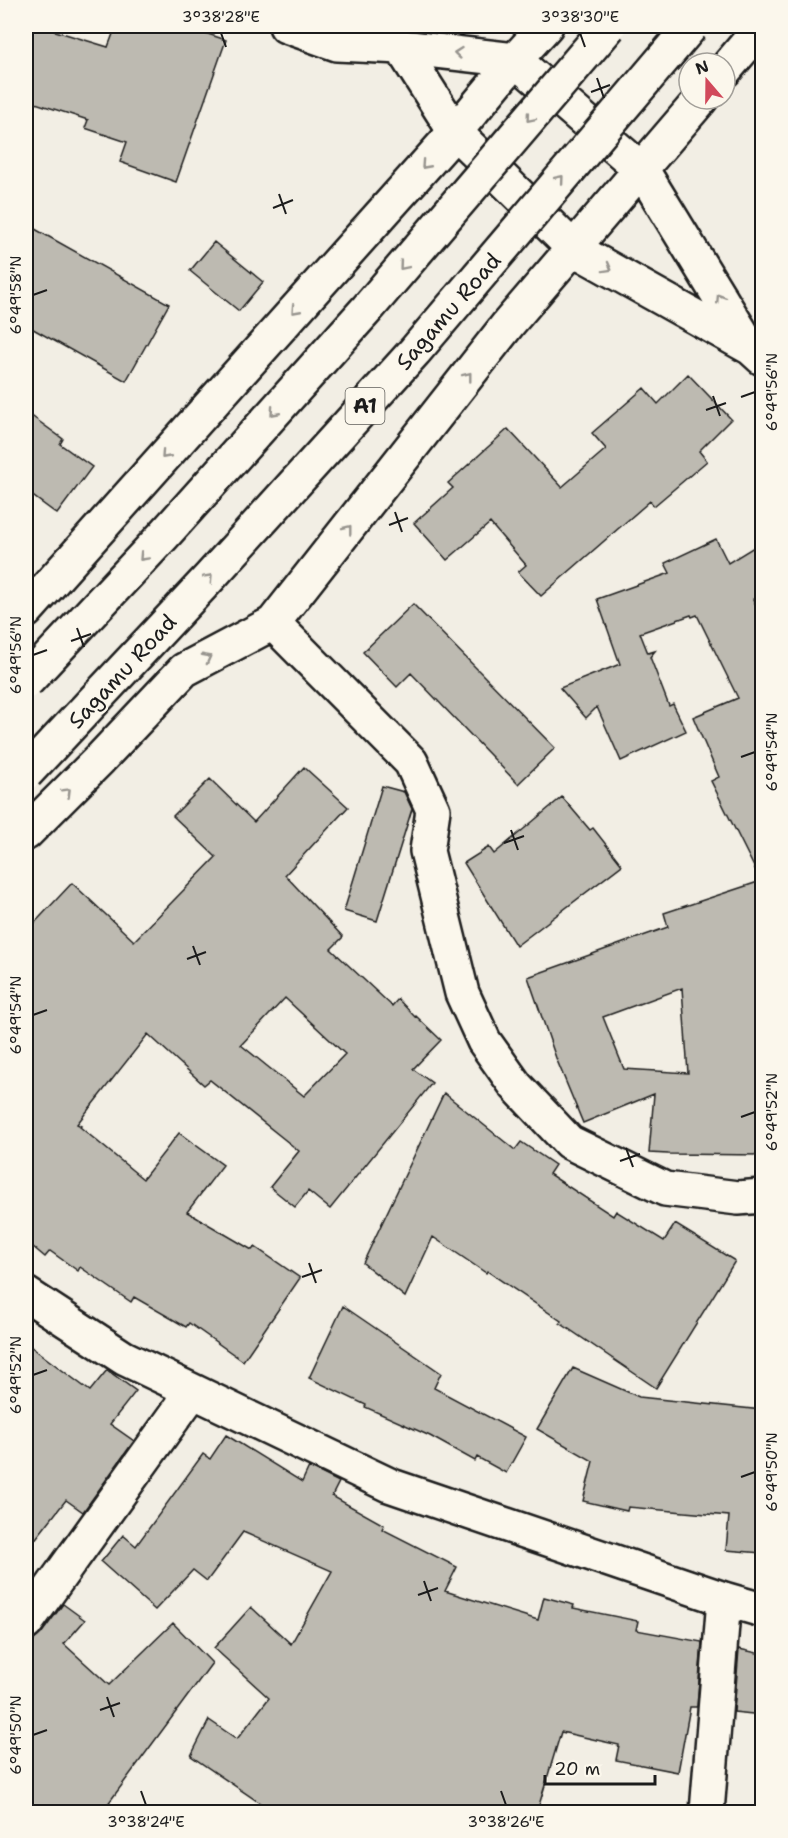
<svg xmlns="http://www.w3.org/2000/svg" width="788" height="1838" font-family="'Shantell Sans',sans-serif">
<rect width="100%" height="100%" fill="#f2eee4"/>
<filter id="ink" filterUnits="userSpaceOnUse"><feTurbulence type="fractalNoise" baseFrequency=".0167" numOctaves="2"/><feDisplacementMap in="SourceGraphic" scale="12" xChannelSelector="R" yChannelSelector="G"/><feConvolveMatrix kernelMatrix="1 2 1 2 8 2 1 2 1" color-interpolation-filters="sRGB"/></filter>
<g filter="url(#ink)">
<path fill="#bdbab1" stroke="#1c1c1c" stroke-width="1.5" fill-rule="evenodd" d="M26,26H39L108,47L116,26H184L226,40L176,182L120,162L127,142L85,128L88,120L26,100Z
M26,224L169,304L126,381L26,325Z
M214,242L263,282L239,311L190,271Z
M688,374L731,419L699,451L707,461L654,506L650,501L541,596L518,572L526,565L490,523L447,560L414,523L453,488L448,483L508,429L562,487L606,449L592,433L644,388L658,404Z
M26,412L63,439L60,444L92,467L57,514L26,491Z
M716,539L728,563L762,542V593L753,599L762,620V1155L668,1154L649,1153L654,1094L583,1123L556,1058L528,977L668,927L664,913L761,881L711,781L719,777L693,717L738,698L697,615L692,617L691,615L640,633L648,653L655,651L650,657L669,706L673,704L686,731L621,761L597,707L586,718L560,688L620,664L597,599L670,573L665,563ZM682,988L688,1073L624,1069L603,1017Z
M413,604L555,748L518,784L411,673L397,687L363,652Z
M304,767L348,807L285,875L343,937L331,949L392,1006L398,999L415,1017L416,1016L441,1040L413,1069L432,1083L330,1209L308,1191L295,1207L270,1187L299,1151L210,1080L204,1085L148,1034L77,1124L81,1126L80,1127L143,1179L179,1133L223,1165L187,1212L252,1250L255,1247L300,1278L243,1361L189,1323L186,1327L134,1297L131,1302L80,1267L78,1271L50,1251L45,1257L26,1241V932L72,883L134,941L216,857L173,816L210,779L254,822ZM285,998L345,1054L304,1096L241,1045Z
M382,786L404,792L412,809L377,921L344,911Z
M562,797L590,830L593,828L622,865L516,946L464,863L489,847L494,854Z
M444,1093L515,1150L521,1142L555,1165L549,1174L613,1216L616,1211L664,1241L675,1224L735,1261L656,1388L560,1323L561,1321L487,1271L486,1273L433,1237L405,1297L363,1263Z
M343,1306L441,1373L434,1388L526,1437L506,1473L477,1457L475,1461L430,1436L365,1407L366,1405L309,1378Z
M26,1343L90,1391L107,1370L136,1391L110,1424L134,1441L83,1512L66,1500L26,1551Z
M573,1368L639,1397L762,1410V1553L726,1550L729,1516L628,1507L627,1511L583,1501L593,1461L537,1429Z
M226,1435L302,1482L309,1467L339,1482L332,1496L384,1525L382,1529L457,1567L445,1591L538,1620L544,1597L574,1605L573,1608L638,1621L636,1630L702,1642L697,1707H690L678,1772L616,1760L619,1745L561,1732L537,1812H273L191,1756L209,1720L237,1739L269,1698L214,1648L251,1607L291,1644L332,1571L243,1532L207,1581L193,1570L155,1610L101,1562L123,1535L136,1546L203,1454L210,1459Z
M63,1604L85,1620L64,1644L109,1685L173,1623L212,1663L102,1812H26V1642L34,1640L41,1634Z
M739,1649L762,1654V1715L734,1712Z"/>
<g fill="none" stroke-linecap="round" stroke-linejoin="round">
<g stroke="#1c1c1c" stroke-width="38">
<path id="minor" d="M286,26L337,44L401,47L515,60
M401,47L455,132
M273,623L411,762L433,810L427,851L462,993L484,1041L516,1086L569,1142L665,1189L738,1198L762,1196
M26,1294L124,1358L389,1485L724,1599L762,1610
M26,1623L193,1391
M707,1812L724,1599"/>
</g>
<g stroke="#1c1c1c" stroke-width="38">
<path id="major" d="M515,60L642,170L750,347
M725,70L762,26
M455,132L574,249L751,348L762,358
M26,611L455,132L515,60L546,26
M26,833L100,759L184,670L273,623L509,323L701,99"/>
</g>
<use href="#minor" stroke="#fbf7ec" stroke-width="33"/>
<use href="#major" stroke="#fbf7ec" stroke-width="33"/>
<g stroke="#1c1c1c" stroke-width="38" stroke-linecap="butt">
<path id="highway-bridge" d="M26,682L164,535L367,309L609,26
M26,773L210,577L415,351L691,26"/>
</g>
<use href="#highway-bridge" stroke="#fbf7ec" stroke-width="33"/>
</g>
<defs><path id="oneway-chevron" d="M-2-3.5L2.5 0L-2 3.5" fill="none" stroke-width="1.6" stroke-linecap="round" stroke-linejoin="round" transform="scale(1.5)"/></defs>
<g stroke="#97948e">
<use href="#oneway-chevron" transform="translate(458 53) rotate(-174)"/>
<use href="#oneway-chevron" transform="translate(530 118) rotate(130)"/>
<use href="#oneway-chevron" transform="translate(425 165) rotate(132)"/>
<use href="#oneway-chevron" transform="translate(560 179) rotate(-50)"/>
<use href="#oneway-chevron" transform="translate(403 266) rotate(130)"/>
<use href="#oneway-chevron" transform="translate(608 268) rotate(29)"/>
<use href="#oneway-chevron" transform="translate(720 298) rotate(-122)"/>
<use href="#oneway-chevron" transform="translate(295 310) rotate(132)"/>
<use href="#oneway-chevron" transform="translate(468 376) rotate(-52)"/>
<use href="#oneway-chevron" transform="translate(274 412) rotate(132)"/>
<use href="#oneway-chevron" transform="translate(165 455) rotate(132)"/>
<use href="#oneway-chevron" transform="translate(348 529) rotate(-52)"/>
<use href="#oneway-chevron" transform="translate(143 557) rotate(133)"/>
<use href="#oneway-chevron" transform="translate(209 578) rotate(-47)"/>
<use href="#oneway-chevron" transform="translate(207 658) rotate(-28)"/>
<use href="#oneway-chevron" transform="translate(67 792) rotate(-45)"/>
</g>
</g>
<path fill="none" stroke="#1c1c1c" stroke-width="2" d="M221,33L226,47M580,33L585,47M597,78L604,98M591,92L610,85M279,194L286,214M273,208L293,200M33,295L47,290M713,396L720,416M741,397L755,392M706,410L726,403M395,512L402,532M389,525L408,518M77,628L84,647M71,641L91,634M33,655L47,650M741,757L755,752M511,830L518,850M504,843L524,836M193,946L200,965M187,959L206,952M33,1015L47,1010M741,1117L755,1112M626,1148L633,1167M620,1161L640,1154M309,1263L316,1283M302,1277L322,1270M33,1375L47,1370M741,1477L755,1472M424,1581L431,1601M418,1595L438,1588M107,1697L114,1717M100,1710L120,1703M33,1735L47,1730M141,1791L146,1805M501,1791L506,1805"/>
<g text-anchor="middle" stroke-width="4.5" stroke-linejoin="round" paint-order="stroke">
<rect fill="#fbf7ec" stroke="#5f5e5a" stroke-width="1.5" x="345.5" y="388" width="39" height="36" rx="4.5"/>
<g font-size="21" font-weight="bold" fill="#1c1c1c">
<text x="365" y="413">A1</text>
</g>
<g font-size="22" fill="#1c1c1c" stroke="#fbf7ec">
<text transform="translate(448 311) rotate(-49)" y="8">Sagamu Road</text>
<text transform="translate(122 671) rotate(-47)" y="8">Sagamu Road</text>
</g>
</g>
<rect width="788" height="1838" fill="none" stroke="#fbf7ec" stroke-width="66"/>
<g transform="translate(707 81) rotate(340)"><circle r="28" fill="#fbf7ec" stroke="#a29f99" stroke-width="1.5"/>
<path d="M0-4.5L10 22L0 15L-10 22Z" fill="#d1495b"/>
<text y="-9" font-size="16" font-weight="bold" text-anchor="middle" fill="#1c1c1c">N</text>
</g>
<path d="M545 1775v9h110v-9" fill="none" stroke="#1c1c1c" stroke-width="3"/>
<text x="554" y="1775" font-size="18" fill="#1c1c1c" stroke="#fbf7ec" stroke-width="4.5" paint-order="stroke">20 m</text>
<rect x="33" y="33" width="722" height="1772" fill="none" stroke="#1c1c1c" stroke-width="2"/>
<g font-size="15" text-anchor="middle" fill="#1c1c1c">
<text x="221" y="22">3°38'28"E</text>
<text x="580" y="22">3°38'30"E</text>
<text transform="translate(16 295) rotate(-90)" y="5">6°49'58"N</text>
<text transform="translate(772 392) rotate(-90)" y="5">6°49'56"N</text>
<text transform="translate(16 655) rotate(-90)" y="5">6°49'56"N</text>
<text transform="translate(772 752) rotate(-90)" y="5">6°49'54"N</text>
<text transform="translate(16 1015) rotate(-90)" y="5">6°49'54"N</text>
<text transform="translate(772 1112) rotate(-90)" y="5">6°49'52"N</text>
<text transform="translate(16 1375) rotate(-90)" y="5">6°49'52"N</text>
<text transform="translate(772 1472) rotate(-90)" y="5">6°49'50"N</text>
<text transform="translate(16 1735) rotate(-90)" y="5">6°49'50"N</text>
<text x="146" y="1827">3°38'24"E</text>
<text x="506" y="1827">3°38'26"E</text>
</g>
</svg>
